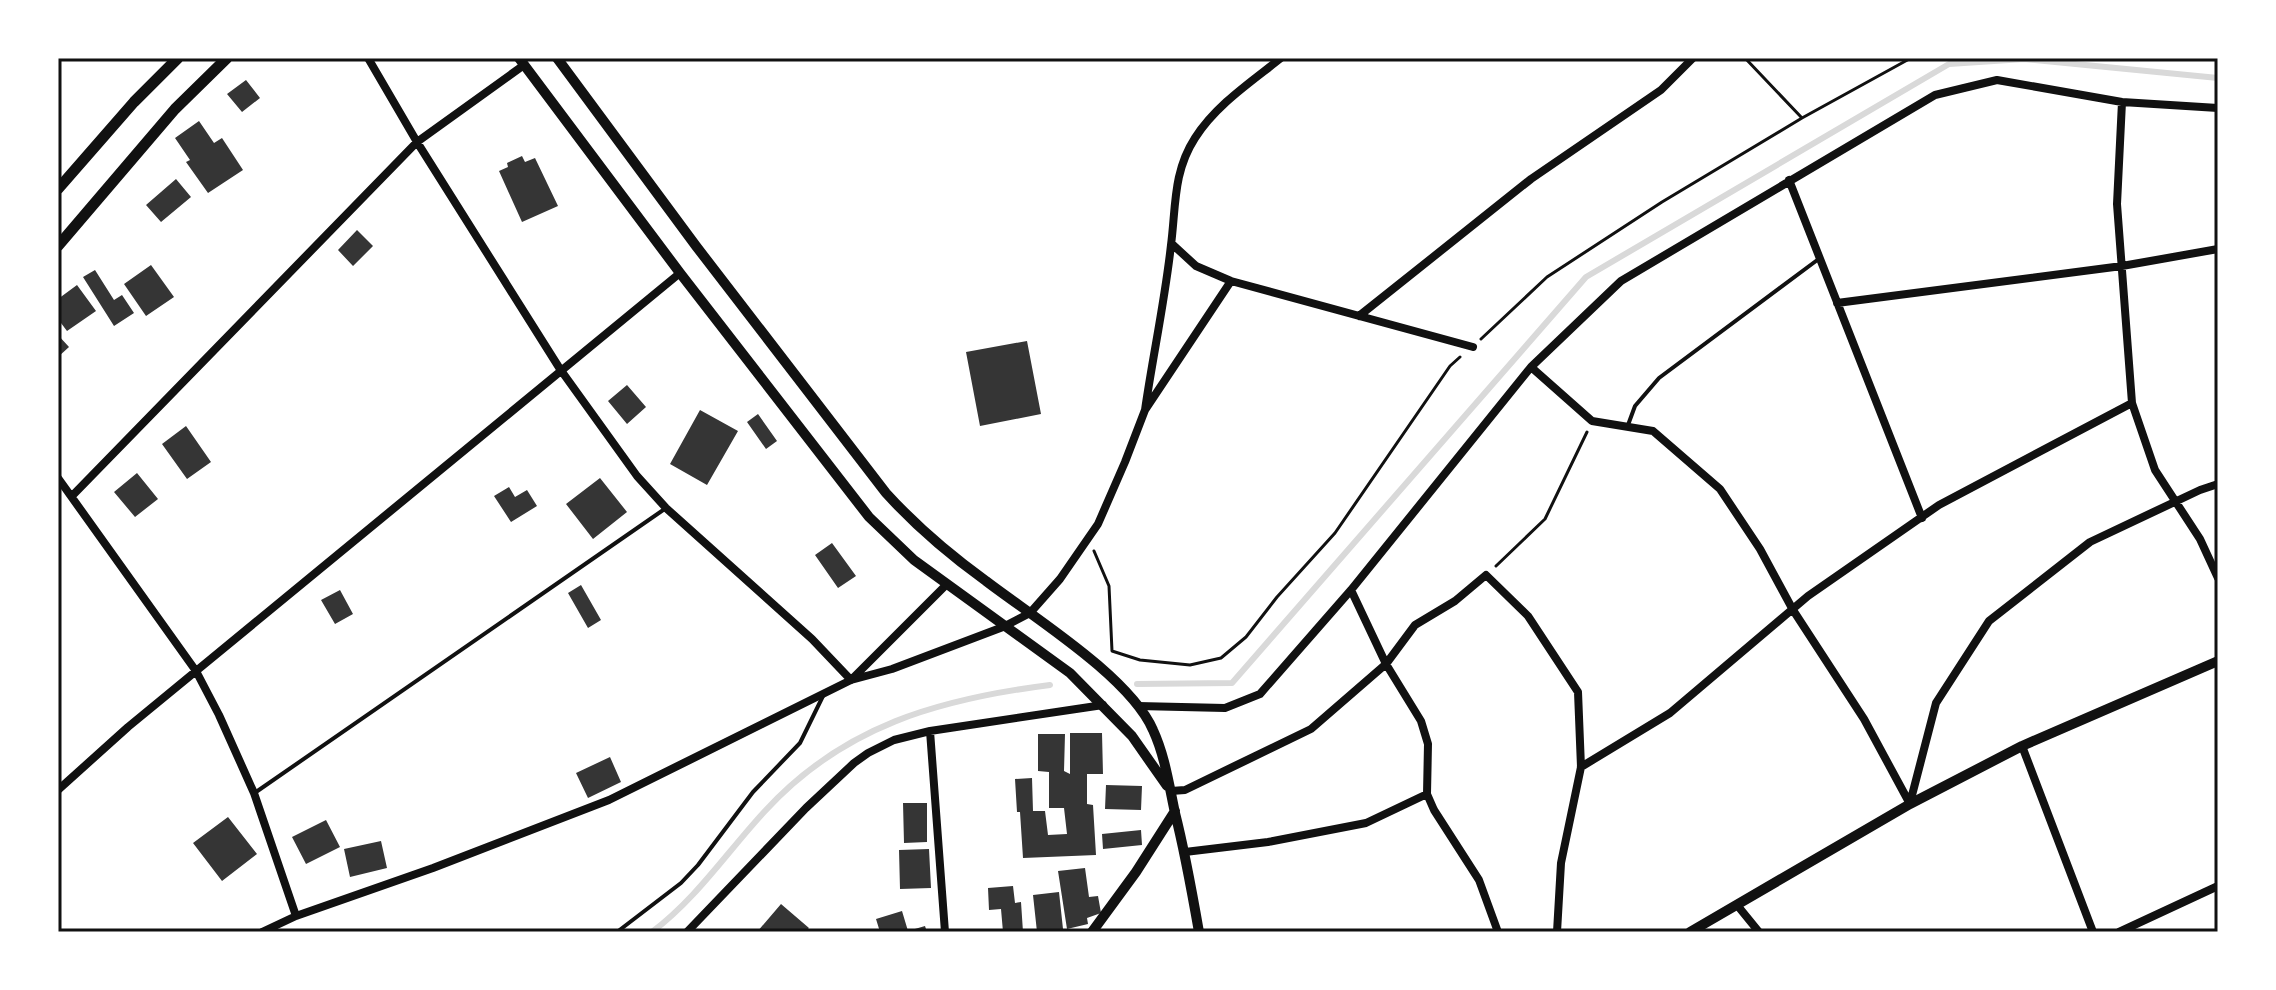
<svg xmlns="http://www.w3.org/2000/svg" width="2276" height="990" font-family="Helvetica,sans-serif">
<rect width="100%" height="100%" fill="#fff"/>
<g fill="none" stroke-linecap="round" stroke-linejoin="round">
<path stroke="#d9d9d9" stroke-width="6" d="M1137,684L1232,683L1586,277L1949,64L2024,59L2218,78
M652,932C697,898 727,852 765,811C843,726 939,699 1050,685"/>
</g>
<path fill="#353535" d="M246,80L260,98L242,112L227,94Z
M199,121L214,143L222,138L243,170L208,193L186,162L190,160L175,138Z
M522,156L525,162L535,158L558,206L522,222L499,171L508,167L507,163Z
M176,179L191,197L161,222L146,205Z
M357,230L373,246L353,266L338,250Z
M151,265L174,297L146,316L124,284Z
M95,270L114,300L122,295L134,313L114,326L83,277Z
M77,285L96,311L67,331L58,319V299Z
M58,335L69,347L58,357Z
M1027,341L1041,414L980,426L966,352Z
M627,385L646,407L627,424L608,401Z
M700,410L738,431L707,485L670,464Z
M758,414L777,441L766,449L747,422Z
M186,426L211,462L187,479L162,444Z
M137,473L158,499L135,517L114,492Z
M600,478L627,512L593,539L566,504Z
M509,487L515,497L527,490L537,506L511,522L494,496Z
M832,543L856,576L838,588L815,555Z
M581,585L601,620L588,628L568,593Z
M340,590L353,614L335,624L321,600Z
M1070,733H1102L1103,774H1087V804L1093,805L1096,855L1023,858L1020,812H1017L1015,779L1032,778L1033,811H1045L1048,835L1067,834L1064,808H1049V772L1038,771V734H1065L1064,771L1070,774Z
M610,757L621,782L588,798L576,773Z
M1106,785L1142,786L1141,810L1105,809Z
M903,803H927V842L904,843Z
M228,817L257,854L222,881L193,843Z
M326,820L340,847L306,864L292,837Z
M1141,830L1142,845L1103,849L1102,834Z
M381,841L387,868L350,877L344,849Z
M929,849L931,888L900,889L899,850Z
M1085,868L1089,897L1098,896L1101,913L1087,918L1088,924L1067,929L1058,871Z
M1013,886L1015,903L1021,902L1023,932H1003L1001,909L989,910L988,888Z
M1059,892L1063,929L1037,932L1033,895Z
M781,904L809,928L805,932H757Z
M902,911L908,931L925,926L927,932H880L876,919Z"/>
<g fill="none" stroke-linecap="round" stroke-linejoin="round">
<path stroke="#111" stroke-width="3" d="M1745,58L1802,118
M1481,339L1547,277L1662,202L1802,118L1911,58
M1094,551L1109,586L1112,651L1140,660L1190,665L1221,658L1246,637L1277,597L1335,533L1450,366L1460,357
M1496,566L1545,519L1587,432"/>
<path stroke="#111" stroke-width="4" d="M1628,425L1635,406L1659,378L1820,258
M256,792L666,508
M617,932L681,883L698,865L753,792L800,743L823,696"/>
<path stroke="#111" stroke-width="8" d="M368,58L417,142L560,369L637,476L666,508L812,639L851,680L947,584
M2122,102L2117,204L2132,403L2155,470L2200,539L2218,578
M1789,180L1922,518
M1172,244L1196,266L1231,281L1473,347
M1231,281L1145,410C1153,355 1165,300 1171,245C1176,206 1173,172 1195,138C1216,105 1251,82 1281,58
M1837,303L2122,266L2218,249
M1359,316L1531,179L1661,90L1693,58
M1531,367L1592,421L1653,431L1720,489L1760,549L1793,610L1864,719L1910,804
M58,478L196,671L219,715L254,793L296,916
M72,496L417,142L524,65
M1351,590L1386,664L1421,721L1428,744L1427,794L1434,810L1479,880L1498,932
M1138,706L1225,708L1260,694L1351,590L1531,367L1621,281L1935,95L1997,80L2122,102L2218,108
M930,731L945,932
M2022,746L2093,932
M1581,767L1670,713L1808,596L1939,505L2132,403
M58,790L128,727L680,273
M1171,791L1185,790L1311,729L1386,664L1415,625L1455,601L1486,575L1528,616L1578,692L1581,767L1561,863L1557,932
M1910,803L1936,703L1989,621L2090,542L2200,490L2218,484
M1185,852L1268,842L1366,823L1427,794
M1737,905L1759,932
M262,932L296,916L433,868L609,800L851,680L892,669L1003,627L1030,613L1060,579L1098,524L1125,462L1145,410
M687,932L806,808L854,763L868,753L894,740L930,731L1103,705
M2119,932L2218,886"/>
<path stroke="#111" stroke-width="10" d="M519,58L680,273L869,517L914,560L1070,673L1132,736L1167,786
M557,58L696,246L886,493C916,526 950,555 986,581C1033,617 1130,677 1153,730C1165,756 1169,785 1175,813C1185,852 1192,892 1199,932
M1092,932L1136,872L1175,811
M1690,932L1910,804L2022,746L2218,661"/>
<path stroke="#111" stroke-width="11" d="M58,189L134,102L178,58
M58,246L175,109L227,58"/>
</g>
<rect width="2276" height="990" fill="none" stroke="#ffffff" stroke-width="120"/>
<rect x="60" y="60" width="2156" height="870" fill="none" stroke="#111" stroke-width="3"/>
</svg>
